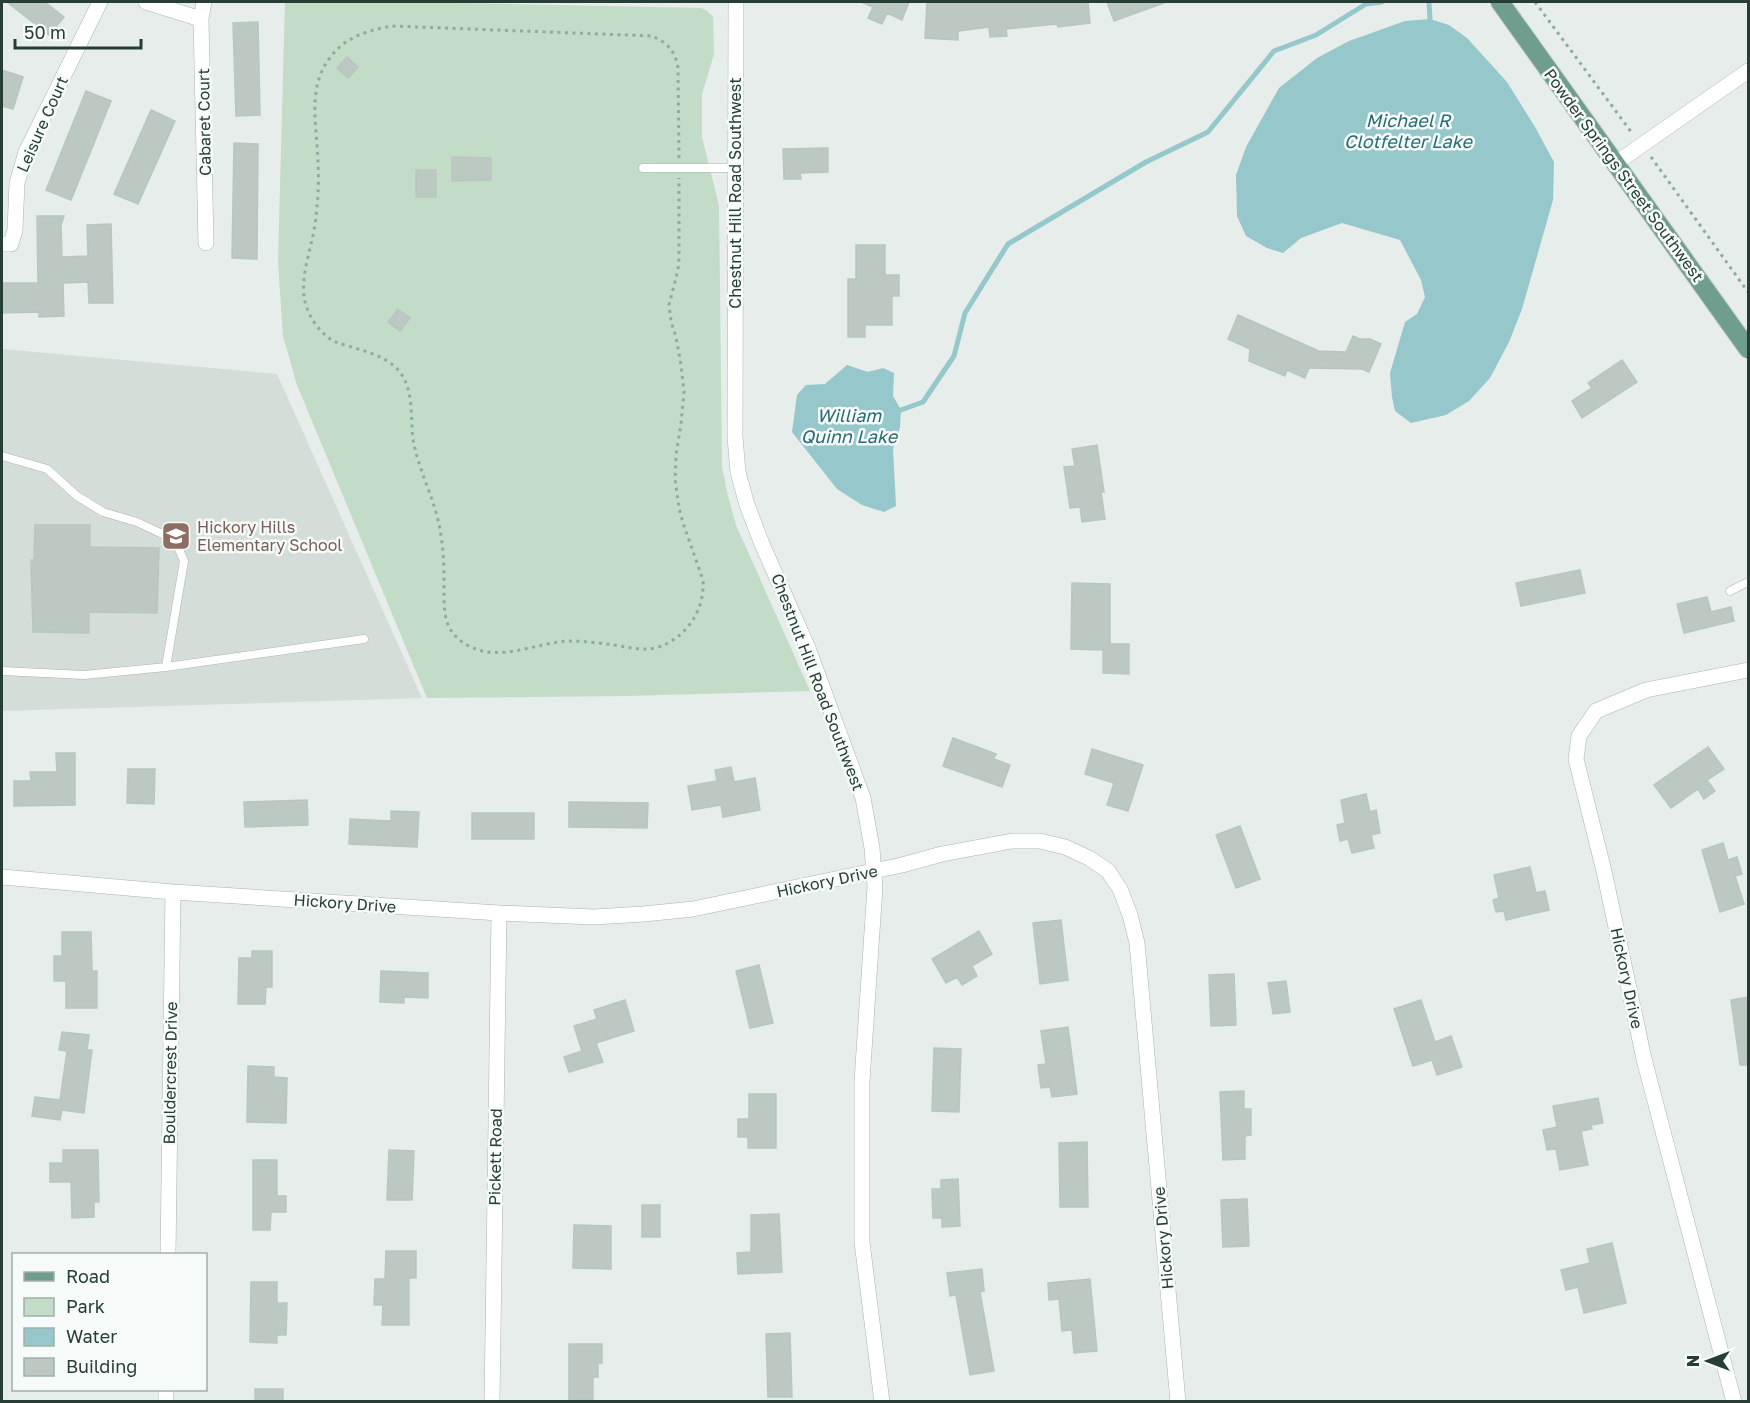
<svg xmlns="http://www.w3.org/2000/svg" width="1750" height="1403" font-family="'Golos Text',sans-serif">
<rect width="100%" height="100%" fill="#e6edea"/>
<path fill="#d4ddd8" d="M2,349L277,374L422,698L2,711Z"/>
<path fill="#c2dcc7" d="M285,2H408L701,8L706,10L713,17L714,54L702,94V137L719,206L722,467L728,496L736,525L810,691L625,696L427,698L297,385L283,336L278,262Z"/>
<path fill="#95c7cb" d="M1430,19L1449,25L1467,38L1507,82L1535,127L1554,162L1553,200L1522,309L1509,342L1490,378L1469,401L1446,415L1411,423L1395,411L1392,397L1390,373L1405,322L1417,314L1425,297L1421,280L1400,240L1342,223L1301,238L1283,253L1267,248L1246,236L1237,216L1236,175L1246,147L1279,88L1317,58L1349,41L1405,21Z
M847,365L868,372L883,368L894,373L893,396L901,410L900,427L893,449L896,506L884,512L862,505L837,489L792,432L797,395L806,385L825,384Z"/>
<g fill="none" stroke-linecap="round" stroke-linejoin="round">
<path stroke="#95c7cb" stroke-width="5" d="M1429,2L1430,19
M901,410L923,402L954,356L965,313L1008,244L1146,162L1208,132L1274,51L1316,35L1366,4L1382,2"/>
</g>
<path fill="#bcc8c2" stroke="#b9c6c0" stroke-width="1.5" d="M7,2H45L64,17L49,35Z
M861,2H909L902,20L887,13L882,24L868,18L873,7Z
M927,2H1088L1090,23L1058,27L1057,24L1006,29L1007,36L990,37L989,27L958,31V40L925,38Z
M1107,2H1164V3L1114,21Z
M258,22L260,115L236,116L233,23Z
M347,57L358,67L348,78L337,68Z
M2,70L23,77L13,109L2,106Z
M86,91L111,101L71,200L46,190Z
M151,110L175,121L138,204L114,194Z
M234,143L258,144L257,259L232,258Z
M828,148V172L800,173L801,179H784L783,149Z
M452,157L491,158V180L452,181Z
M416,170H436V197H416Z
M37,216H64L61,225L62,257L88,256L87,225L111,224L113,303H89L88,282L63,283L64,316L39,317V312L2,313V283H38Z
M856,245H885V275H899V296H892V325H865V337H848V279H856Z
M398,309L410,318L400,331L388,322Z
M1238,315L1319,351L1346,352L1353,336L1360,339H1370L1381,344L1369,372L1362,369L1309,368L1305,378L1287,370L1285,376L1249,361L1250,349L1228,339Z
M1622,360L1637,382L1582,418L1572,401L1592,388L1588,383Z
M1097,445L1104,492H1101L1105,519L1082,522L1080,507L1070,508L1064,467L1075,466L1072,449Z
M35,525H90V547L159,548L157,613L89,612V633L33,632L31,560H34Z
M1580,570L1585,593L1521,606L1516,583Z
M1072,583L1110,584V644H1129V674L1103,673V650L1071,649Z
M1707,597L1711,612L1731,607L1734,621L1684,633L1677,604Z
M953,738L996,754L994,759L1010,765L1002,787L943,766Z
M1708,747L1724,769L1707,780L1715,791L1704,799L1698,789L1671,808L1654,785Z
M1092,749L1143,765L1128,811L1107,805L1114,783L1085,774Z
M56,753H75V805L14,806V781H31L30,772H57Z
M731,767L734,782L755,778L760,810L723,817L721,805L692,810L688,786L717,781L715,770Z
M128,769H155L154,804L127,803Z
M1366,794L1370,812L1376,810L1380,833L1371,835L1374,848L1352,853L1348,839L1340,841L1337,825L1345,823L1341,800Z
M307,800L308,825L245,827L244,802Z
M569,802L648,803L647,828L569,827Z
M391,811L419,812L417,847L349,844L350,819L391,821Z
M472,813H534V839H472Z
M1240,826L1260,879L1236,888L1216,835Z
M1723,843L1728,860L1737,857L1742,874L1735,876L1744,904L1720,912L1702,850Z
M1530,867L1536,893L1545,891L1549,910L1506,920L1504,911L1496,912L1493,900L1499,898L1494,875Z
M1061,920L1068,980L1040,984L1033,923Z
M979,931L992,954L972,966L977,976L962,985L957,977L946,983L932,959Z
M62,932H91L92,971H97V1008H66V981H54V956H62Z
M252,951H272V987H266L265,1004H238L239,958H252Z
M759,965L773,1023L750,1028L736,971Z
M381,971L428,973V998L404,997V1003L380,1002Z
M1234,974L1236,1025L1211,1026L1209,975Z
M1286,981L1290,1012L1273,1014L1268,983Z
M1749,997V1065H1740L1731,1000Z
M625,1000L634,1031L596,1043L603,1062L569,1072L564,1057L582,1051L574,1026L597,1019L594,1010Z
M1421,1000L1435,1042L1451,1036L1462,1067L1437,1075L1432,1060L1413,1066L1394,1009Z
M1068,1027L1077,1094L1052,1097L1050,1087L1041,1088L1038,1065L1046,1064L1041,1031Z
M62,1032L89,1035L87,1050H92L84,1113L62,1110L60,1120L32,1116L35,1097L60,1100L67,1051L59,1050Z
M934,1048L961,1049L959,1112L932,1111Z
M248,1066L274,1067V1077L287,1078L286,1123L247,1122Z
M1244,1091V1109H1251V1135L1245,1136V1159L1223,1160L1220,1092Z
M749,1094H776V1148H748V1137H738V1119H749Z
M1598,1098L1603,1123L1591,1125L1592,1129L1581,1131L1588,1165L1560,1170L1556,1149L1547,1150L1543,1130L1557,1127L1553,1106Z
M1087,1142L1088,1207H1060L1059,1143Z
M63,1150H98L99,1202H94V1217L72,1218L71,1182H50V1163H63Z
M389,1150L414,1151L412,1200H387Z
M253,1160H277V1196H286V1212H271L270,1230H253Z
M958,1179L960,1226L942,1227V1218H933L932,1189H941V1180Z
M1247,1199L1249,1246L1223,1247L1221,1200Z
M642,1205H660V1237H642Z
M779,1214L782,1272L738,1274L737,1253L751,1252V1215Z
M574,1225L611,1226V1269L573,1268Z
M1612,1243L1626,1303L1584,1313L1578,1287L1566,1290L1561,1270L1590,1263L1587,1249Z
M386,1251H416V1278H409V1325H382L383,1305H374L375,1279H385Z
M982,1269L984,1291L980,1292L994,1371L970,1375L956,1295L950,1296L947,1273Z
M1090,1279L1097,1351L1074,1353L1072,1330L1062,1331L1059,1299L1049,1300L1048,1283Z
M251,1282H277V1303H287L286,1335H277V1343L250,1342Z
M790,1333L792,1397H768L766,1334Z
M569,1344H602V1363H598V1377H593V1400H569Z
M255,1389H283V1401H255Z"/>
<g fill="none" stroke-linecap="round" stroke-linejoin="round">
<g stroke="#a9b5b0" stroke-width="9">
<path id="lane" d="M643,168H736
M2,456L47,469L77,496L103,512L137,522L175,540L184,561L166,667L84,675L2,671
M1730,591L1748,582
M166,667L364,639"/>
</g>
<g stroke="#a9b5b0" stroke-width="16">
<path id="street" d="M146,2L201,19
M204,2L201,19L206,243
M736,2L735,437L738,472L747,505L762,544L808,648L863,798L872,848L875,887L862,1081V1242L882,1402
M1616,163L1748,71
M2,244H11L15,230L17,183L26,152L100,2
M2,877L173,892L499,913L594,917L644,914L693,909L902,865L942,854L1012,841H1040L1065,847L1089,858L1108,871L1120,889L1130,915L1137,943L1178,1402
M168,1254L173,892
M166,1402V1390
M492,1402L499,913
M1734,1402L1644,1059L1604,871L1576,759L1579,736L1596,711L1646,690L1748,670"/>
</g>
<g stroke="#c3c9c7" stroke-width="20">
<path id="primary" d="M1500,2L1748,349"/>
</g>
<path stroke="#8aada0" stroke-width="3" stroke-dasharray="3 4.5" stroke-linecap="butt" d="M1535,2L1632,133
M1651,157L1748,292
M679,158L678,68C675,51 668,43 652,36L392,26C368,30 343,38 329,59C306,90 318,131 318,165C319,182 318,199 316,216C314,242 301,270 304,297C307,315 318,331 333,341C354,349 384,353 399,371C416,392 409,421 414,445C421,476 437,504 441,536C444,554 444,572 444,590C444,601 444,612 447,622C451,634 460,642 471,647C501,662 538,642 569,641C584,641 600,643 614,645C628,647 641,651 655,648C685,640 705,611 703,580L683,523L679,508L675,479L676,455L681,424L684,392L681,365L676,337L671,321L669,305L678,270L679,257V178"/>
<use href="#lane" stroke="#fff" stroke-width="8"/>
<use href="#street" stroke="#fff" stroke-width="15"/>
<use href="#primary" stroke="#709e8e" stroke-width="18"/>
</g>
<defs>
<g id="school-square" transform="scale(1.5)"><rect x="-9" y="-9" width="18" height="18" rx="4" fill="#8d6e63" stroke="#f6faf8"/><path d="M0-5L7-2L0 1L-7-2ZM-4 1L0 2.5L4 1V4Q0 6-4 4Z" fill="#fff"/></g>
</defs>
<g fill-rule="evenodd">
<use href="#school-square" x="176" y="536"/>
</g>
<g text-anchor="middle" stroke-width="5" stroke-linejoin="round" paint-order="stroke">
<g font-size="16" fill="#273e36" stroke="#f6faf8">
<text transform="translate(204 122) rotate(-91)" y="6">Cabaret Court</text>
<text transform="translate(42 124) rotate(-66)" y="6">Leisure Court</text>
<text transform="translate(1624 175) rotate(54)" y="6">Powder Springs Street Southwest</text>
<text transform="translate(735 193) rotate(-90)" y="6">Chestnut Hill Road Southwest</text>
<text transform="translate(818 682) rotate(69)" y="6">Chestnut Hill Road Southwest</text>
<text transform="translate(827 881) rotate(-12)" y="6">Hickory Drive</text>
<text transform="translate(345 903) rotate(4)" y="6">Hickory Drive</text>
<text transform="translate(1627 978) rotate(78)" y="6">Hickory Drive</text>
<text transform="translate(170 1073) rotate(-89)" y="6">Bouldercrest Drive</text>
<text transform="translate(495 1157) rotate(-89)" y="6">Pickett Road</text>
<text transform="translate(1163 1238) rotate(-95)" y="6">Hickory Drive</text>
</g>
<g font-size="16" fill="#785e54" stroke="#f6faf8" text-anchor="start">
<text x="197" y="533">Hickory Hills<tspan x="197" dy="18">Elementary School</tspan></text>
</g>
<g font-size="18" font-style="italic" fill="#276c73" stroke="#f6faf8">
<text x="1408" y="127">Michael R<tspan x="1408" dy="21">Clotfelter Lake</tspan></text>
<text x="849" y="422">William<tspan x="849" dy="21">Quinn Lake</tspan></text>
</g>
</g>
<rect width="1750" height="1403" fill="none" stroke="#273e36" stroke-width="6"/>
<rect x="12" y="1253" width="195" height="138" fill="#f6faf8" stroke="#a3afaa" stroke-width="1.5"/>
<rect x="24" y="1272" width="30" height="9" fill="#709e8e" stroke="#a3afaa" stroke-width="1.5"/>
<text x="66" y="1283" font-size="18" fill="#273e36">Road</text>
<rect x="24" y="1298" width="30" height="18" fill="#c2dcc7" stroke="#a3afaa" stroke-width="1.5"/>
<text x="66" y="1313" font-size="18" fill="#273e36">Park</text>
<rect x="24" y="1328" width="30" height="18" fill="#95c7cb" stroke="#a3afaa" stroke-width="1.5"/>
<text x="66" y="1343" font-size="18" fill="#273e36">Water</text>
<rect x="24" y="1358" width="30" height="18" fill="#bcc8c2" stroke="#a3afaa" stroke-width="1.5"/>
<text x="66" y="1373" font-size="18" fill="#273e36">Building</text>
<g transform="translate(1708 1361) rotate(270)" stroke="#f6faf8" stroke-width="4.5" paint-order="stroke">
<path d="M0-4.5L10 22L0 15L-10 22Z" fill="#273e36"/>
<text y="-9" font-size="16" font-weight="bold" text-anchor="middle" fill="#273e36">N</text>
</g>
<path d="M15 39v9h126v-9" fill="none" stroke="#273e36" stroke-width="3"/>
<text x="24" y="39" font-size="18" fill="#273e36" stroke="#f6faf8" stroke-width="4.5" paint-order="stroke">50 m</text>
</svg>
